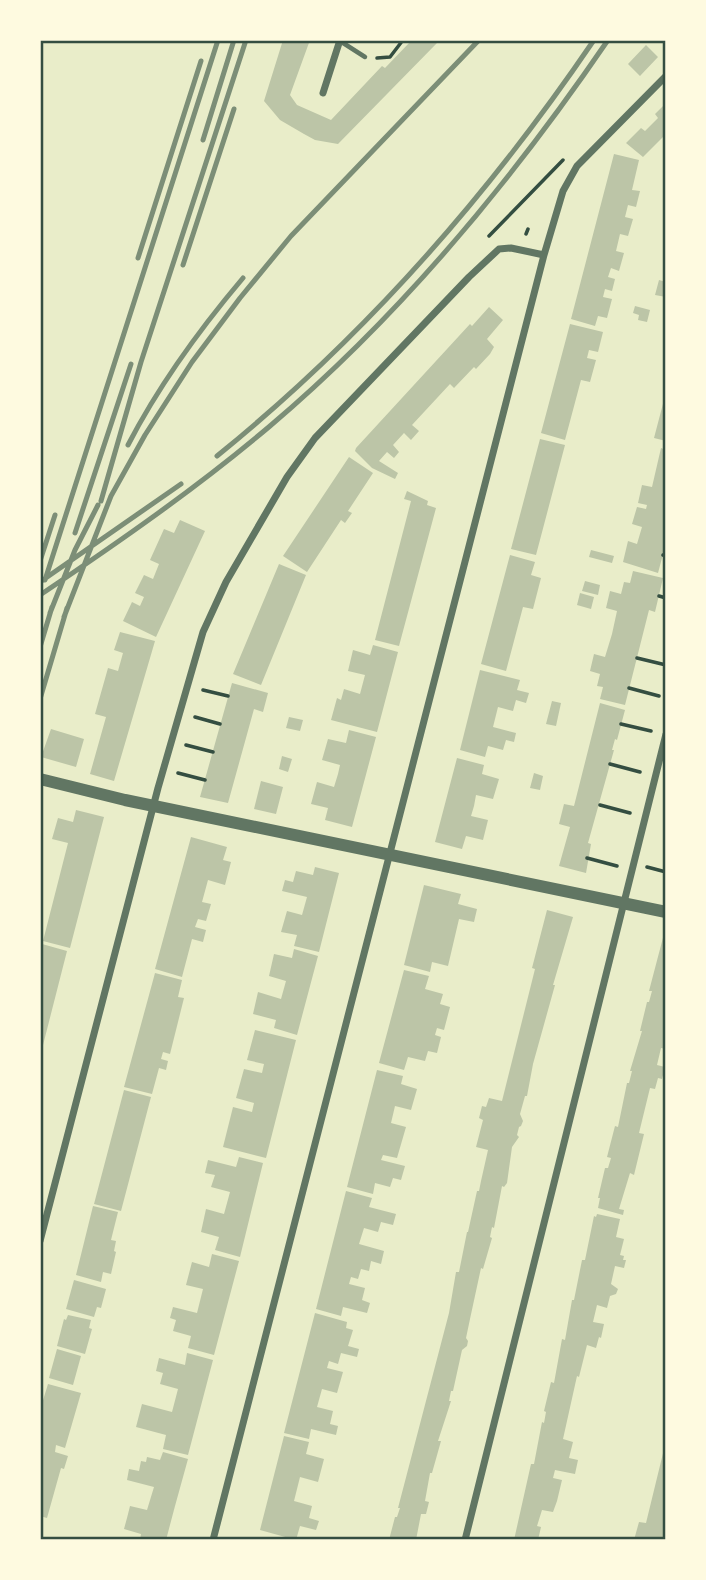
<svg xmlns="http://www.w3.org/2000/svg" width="706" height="1580" font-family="Georgia,serif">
<rect width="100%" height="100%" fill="#e9edc9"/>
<path fill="#bcc5a7" d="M283,40H310L290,95L297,105L331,120L382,66L385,68L410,42L408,40H434L437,43L338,144L315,140L304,134L280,120L264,101Z
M646,45L658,57L640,76L628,64Z
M666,103V134L643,157L626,143L641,128L645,131L658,118L655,114Z
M614,154L639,160L632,190L640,191L636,207L628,205L625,217L633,219L628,236L620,234L616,251L624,253L619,271L611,268L608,277L615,279L612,291L605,289L603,297L612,299L607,318L598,316L595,326L571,319Z
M659,280L666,282V297L655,295Z
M635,306L650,310L647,322L638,320L639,315L633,313Z
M489,307L503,320L487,339L494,347L490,354L476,369L474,367L454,388L450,384L412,425L419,431L411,440L404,433L393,445L399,452L394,458L387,452L379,461L398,473L395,479L372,468L355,451L356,448L470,324L472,326Z
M570,324L603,332L598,352L589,350L587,358L596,360L590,382L581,380L565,440L541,433Z
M665,396H666V441L654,438Z
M540,439L565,445L536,555L511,549Z
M661,448L666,450V543L658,573L623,562L628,541L637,544L642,527L632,524L637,507L646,509L647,505L638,503L642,485L652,487Z
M349,457L373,473L348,511L352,513L345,523L341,520L307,572L283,556Z
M407,491L428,501L427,505L436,508L399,646L375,640L411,501L404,499Z
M180,520L205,531L156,637L123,621L132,602L140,606L144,597L135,593L144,575L153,579L159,564L150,560L164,529L174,533Z
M591,550L614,556L612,563L589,557Z
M510,555L535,562L531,575L541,578L533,609L523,607L506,671L481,664Z
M279,564L306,575L261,685L233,674Z
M633,571L663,578L655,612L649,610L625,705L600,699L603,687L597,686L600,674L590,671L594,654L605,657L612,634L617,611L606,608L610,591L621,594L624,582L630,583Z
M585,581L600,585L598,595L582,591Z
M580,593L594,597L591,609L577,605Z
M120,632L155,641L114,781L90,774L106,717L95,714L108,668L118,671L123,653L114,650Z
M373,645L398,652L377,732L331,720L337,698L341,700L344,689L360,694L365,675L348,671L353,650L370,655Z
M480,670L520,680L517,690L529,693L526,703L516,700L513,711L498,707L493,727L516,733L514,742L506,740L503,750L488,746L485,757L460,750Z
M232,683L268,693L263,712L254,709L228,803L200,797Z
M552,701L561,703L556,726L546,724Z
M600,703L625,710L617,740L615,739L612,750H614L588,843L591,844L586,873L559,866L570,827L559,824L564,804L574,806Z
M289,717L303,720L300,731L286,728Z
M51,729L84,739L76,767L41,757Z
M349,730L376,737L352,827L325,820L328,808L311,804L317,782L334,787L338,774L340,765L322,760L328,739L346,743Z
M282,756L292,759L288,772L279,769Z
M457,758L484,765L482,774L499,779L493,799L476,795L474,806L471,816L488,820L483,840L466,836L462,849L435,842Z
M534,773L543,776L540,790L530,788Z
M261,781L283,787L276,814L254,809Z
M76,810L104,817L70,948L43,941L68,843L52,839L58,818L73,822Z
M191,837L227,847L223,860L231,862L225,885L208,880L202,902L211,904L206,921L198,919L195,927L206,930L203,942L192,939L182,977L155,969Z
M315,867L339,873L319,952L294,946L297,935L281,932L287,911L302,915L307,897L282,891L285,880L293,882L296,871L313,875Z
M424,885L461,894L458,904L477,909L474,922L459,919L448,966L432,962L430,972L404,965Z
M547,910L573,917L553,985H555L533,1064L527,1096H525L520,1114L523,1121L521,1126L519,1127L517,1135L519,1137L512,1147L507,1183L504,1187L502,1186L494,1228L492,1227L490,1237L492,1238L483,1269L481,1268L470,1319L466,1338L468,1341L467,1346L462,1350L453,1391H451L449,1401H451L438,1441H441L432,1473H430L425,1501L429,1502L426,1514H421L416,1540H389L395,1517H397L400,1508H398L449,1313L456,1272H459L467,1232H468L477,1191H479L481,1181L488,1150L476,1147L483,1120L479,1118L482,1106L486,1107L489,1098L502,1101L535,969L532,968Z
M665,930L666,1049L661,1048L657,1065L665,1067L662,1079L658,1078L655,1089L650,1088L639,1133L644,1134L634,1175L630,1173L619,1209L624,1210L623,1215L598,1208L600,1198H598L605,1168H608L611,1158L607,1157L615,1126L618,1127L627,1083H629L632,1071H630L642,1031H640L647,1002H649L652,991H649Z
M42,944L67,951L41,1053L40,950Z
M294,949L318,956L297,1035L274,1028L276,1020L253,1014L258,992L281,999L286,981L269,976L274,954L292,958Z
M404,970L429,976L425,989L443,994L440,1004L450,1007L444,1030L437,1028L435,1035L441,1037L437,1053L428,1051L425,1061L408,1057L404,1070L379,1063Z
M155,973L182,980L178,997L184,998L170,1054L163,1052L161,1059L168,1061L166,1070L159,1068L152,1094L124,1087Z
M255,1030L296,1040L266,1158L223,1147L233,1107L252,1112L254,1103L236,1098L244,1069L262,1073L264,1064L247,1060Z
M377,1070L403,1076L401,1084L417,1089L411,1110L395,1106L391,1123L406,1127L397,1158L383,1155L381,1160L405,1166L401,1180L393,1178L390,1187L375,1183L373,1194L347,1187Z
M124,1090L151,1097L121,1211L94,1204Z
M239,1157L263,1163L240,1257L215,1250L219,1237L201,1232L206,1209L224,1214L230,1192L211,1187L215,1175L205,1173L208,1160L236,1167Z
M346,1191L372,1198L369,1207L396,1214L393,1225L381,1222L378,1232L364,1228L359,1244L384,1251L381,1264L371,1261L369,1271L361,1269L358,1279L351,1277L349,1284L365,1288L362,1300L370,1303L367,1313L343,1307L341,1316L316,1309Z
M93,1206L118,1212L111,1240L116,1241L114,1251L116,1252L111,1274L103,1272L101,1282L76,1275Z
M597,1214L620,1219L616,1237L624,1239L620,1255L624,1256L623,1260H626L624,1268L615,1266L611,1284L618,1289L616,1294L610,1296L607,1308L597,1305L593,1322L604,1324L601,1338L599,1337L596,1348L587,1345L579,1377L577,1376L563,1439L573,1442L569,1458L578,1460L575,1474L555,1470L553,1478L562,1480L557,1501L553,1512L542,1510L537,1526L541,1527L538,1540H514L531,1464H534L542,1422L544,1423L546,1412L544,1411L551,1382L554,1383L562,1339L565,1340L572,1300H574L582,1260H585L594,1216L596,1217Z
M212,1254L239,1261L214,1355L188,1348L191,1336L173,1331L176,1320L170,1318L173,1307L197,1313L203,1289L186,1285L192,1262L209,1267Z
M74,1280L106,1289L101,1308L97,1307L94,1317L66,1309Z
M315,1313L347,1322L346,1328L353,1330L348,1346L359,1349L357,1357L341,1353L338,1364L329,1361L327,1368L343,1372L337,1393L322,1389L317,1407L333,1411L330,1424L338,1426L336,1435L311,1429L309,1439L284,1433Z
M68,1315L91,1320L89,1328L92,1329L85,1354L57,1346L64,1319L66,1320Z
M57,1349L81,1356L73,1385L49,1378Z
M187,1353L213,1360L188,1455L163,1449L166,1435L136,1427L142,1404L172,1412L178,1389L160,1384L163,1373L156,1371L159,1358L185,1365Z
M48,1384L81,1393L65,1448L56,1445L55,1452L68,1456L64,1469L61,1468L47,1518L40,1516V1410Z
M284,1436L309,1442L306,1454L324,1459L318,1482L300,1477L294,1501L312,1506L309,1518L319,1521L316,1530L300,1526L296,1540L260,1530Z
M665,1445L666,1540H634L639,1522L646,1523Z
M163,1452L188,1459L175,1506L166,1540H140L141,1534L124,1529L127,1518L130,1506L147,1510L154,1487L127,1480L129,1469L139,1471L141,1461L146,1462L147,1457L160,1460Z"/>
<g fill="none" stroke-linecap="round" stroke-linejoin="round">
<path stroke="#344e41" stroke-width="3.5" d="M377,58L390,57L403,40
M526,234L528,229
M489,236L563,160
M663,555L666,556
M659,596L666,598
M637,658L666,665
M629,688L659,696
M203,690L228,696
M195,717L220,724
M621,724L651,731
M186,745L213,752
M610,764L640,772
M178,773L205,780
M600,805L630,813
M587,858L617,866
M647,867L666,872"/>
<path stroke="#617663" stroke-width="4.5" d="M340,41L365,57"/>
<path stroke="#617663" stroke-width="7" d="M323,93L340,40
M40,1241L158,788L203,632L226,582L287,477L315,438L469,277L499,249L511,248L544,255
M213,1540L544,255L563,191L577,166L666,76
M465,1540L666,734"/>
<path stroke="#617663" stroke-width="12" d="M40,779L125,800L666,912"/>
<path stroke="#7c8e77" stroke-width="5" d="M203,140L234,40
M138,258L201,61
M183,265L234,109
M128,445C159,385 199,330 243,278
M217,456C364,337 488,196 594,40
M101,501L141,362L246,40
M75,533L131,364
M40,561L55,515
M45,580L218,40
M40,582L181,484
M40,595C119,542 198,487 270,426C401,315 511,182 608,40
M50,613L75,550L98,505
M64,617L111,496L145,435L192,362L240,298L291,236L479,40
M40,647L52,607
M40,699L67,608"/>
</g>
<rect width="706" height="1580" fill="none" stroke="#fefae0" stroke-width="84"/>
<rect x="42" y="42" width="622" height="1496" fill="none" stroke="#344e41" stroke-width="2.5"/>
</svg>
